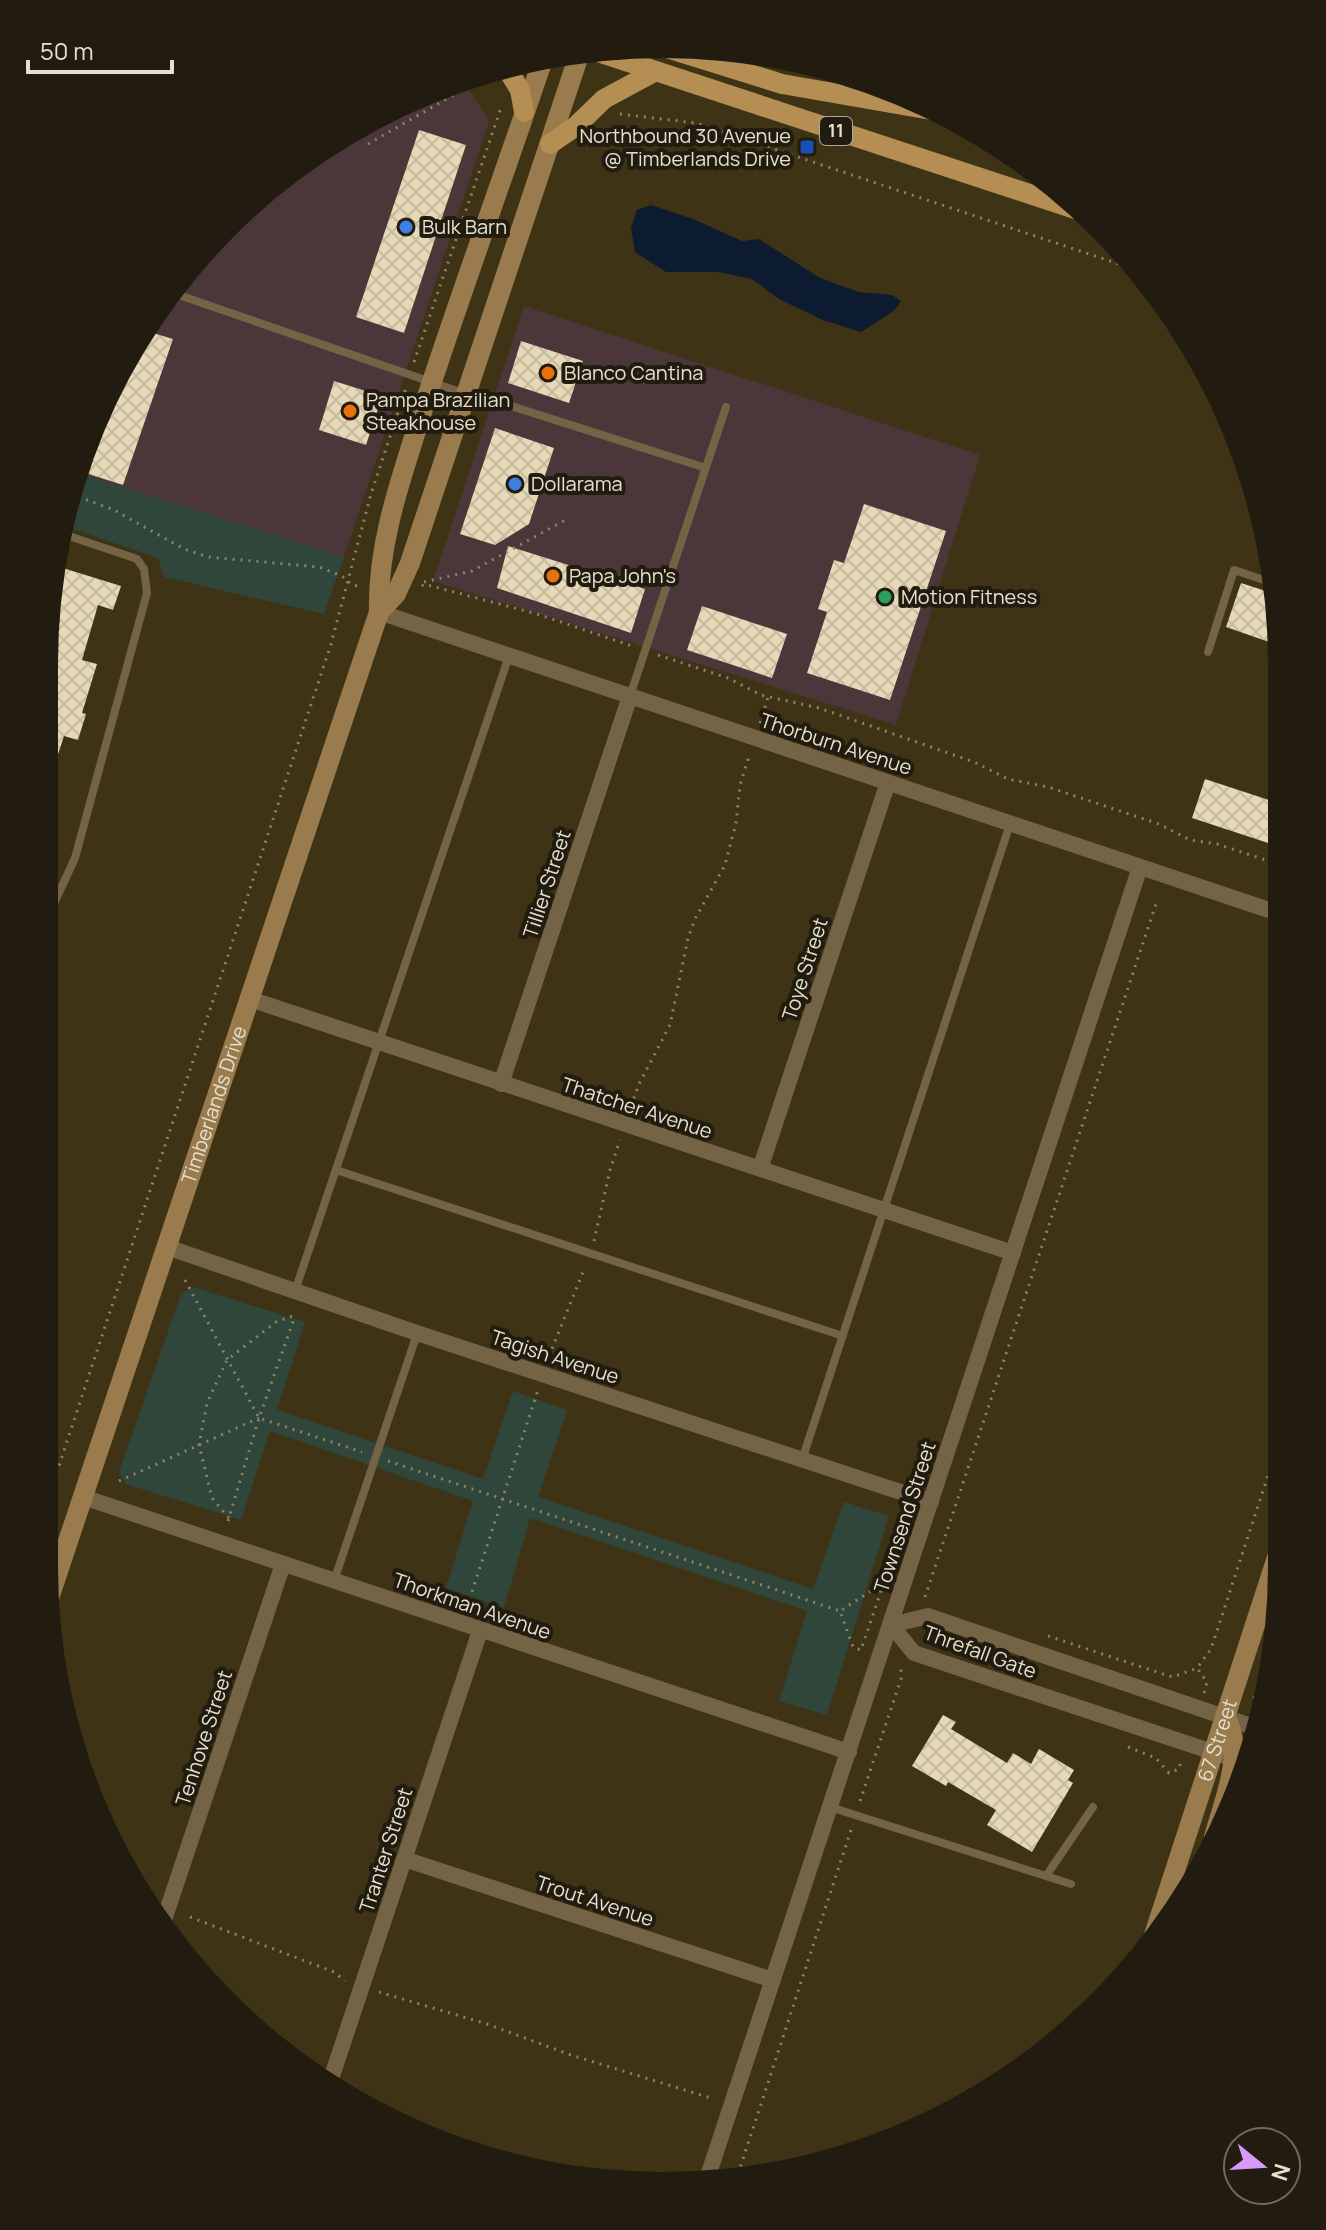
<svg xmlns="http://www.w3.org/2000/svg" width="1326" height="2230" font-family="Manrope,sans-serif">
<defs>
<pattern id="building-cross-hatch" width="8" height="8" patternUnits="userSpaceOnUse" patternTransform="scale(2)"><rect width="8" height="8" fill="#e6d9b7"/><path d="M0 0l8 8M0 8l8-8" fill="none" stroke="#c6bb9f"/></pattern>
</defs>
<rect width="100%" height="100%" fill="#3e3314"/>
<path fill="#4b3639" d="M463,80L489,121L344,557L75,475L77,464L149,319L226,225L319,148L427,91Z
M524,306L980,455L896,725L433,581Z"/>
<path fill="#30463b" d="M75,472L344,557L324,614L164,577L158,558L64,526Z
M193,1287L305,1322L277,1410L483,1479L513,1391L567,1410L538,1497L813,1589L844,1502L889,1516L827,1715L779,1701L807,1611L530,1518L504,1608L446,1588L473,1501L270,1431L241,1520L126,1484L119,1472L181,1294Z"/>
<path fill="#0d1b31" d="M651,205L693,219L742,241L759,239L820,278L859,292L892,295L901,301L895,310L861,332L823,320L779,299L752,279L718,272H666L635,252L631,228L637,210Z"/>
<path fill="url(#building-cross-hatch)" d="M419,130L466,145L404,333L356,317Z
M143,330L173,339L123,485L76,470Z
M521,341L583,361L569,403L508,383Z
M334,381L382,396L366,445L319,430Z
M495,428L554,448L529,524L495,545L460,534Z
M864,504L946,531L890,700L807,673L827,612L818,609L834,560L844,563Z
M508,546L645,589L631,633L497,588Z
M63,568L121,586L113,610L98,605L82,660L97,664L82,713L86,714L78,740L64,736L48,785L45,784V634Z
M1241,583L1275,594L1281,622V646L1226,627Z
M702,606L787,634L772,678L687,650Z
M1205,779L1281,804V833L1277,846L1192,818Z
M943,1715L956,1722L951,1729L1007,1763L1013,1753L1031,1764L1039,1749L1074,1770L1068,1780L1073,1783L1032,1852L987,1825L996,1810L948,1782L946,1786L912,1766Z"/>
<g fill="none" stroke-linecap="round" stroke-linejoin="round">
<path stroke="#8c836a" stroke-width="3" stroke-dasharray="2 6" stroke-linecap="butt" d="M620,114L696,123L1140,271
M368,144L490,74
M414,362L502,105
M71,494L114,510L184,549L208,557L319,567L342,576L352,585L359,586
M424,582L472,571L569,518
M422,586L424,584L537,614L632,646
M658,655L728,678L761,695L819,708L974,762L1008,779L1048,787L1159,824L1190,840L1217,844L1281,865
M760,723L768,697
M631,1106L639,1084L670,1025L688,938L696,917L725,865L736,823L740,785L750,753
M594,1241L610,1170L620,1140
M185,1280L259,1418L362,1452
M549,1356L585,1267
M388,1461L840,1611
M119,1481L259,1418
M44,1511L331,644L371,494L406,388
M229,1518L212,1498L199,1445L207,1403L227,1360L276,1322L295,1315
M228,1521L259,1418L295,1316
M877,1587L882,1588L861,1650L853,1647L840,1611Z
M925,1597L1157,901
M467,1607L538,1390
M1048,1636L1166,1675L1173,1677L1197,1668
M1204,1693L1207,1682L1197,1668L1211,1649L1281,1436
M1253,1697L1262,1700
M1128,1747L1156,1758L1169,1773L1179,1769L1181,1761
M860,1801L901,1679V1664
M190,1917L334,1972L345,1981
M379,1992L487,2024L571,2055L714,2099
M738,2174L852,1827"/>
<path stroke="#756346" stroke-width="8" d="M170,292L466,394L486,398L706,468
M1208,652L1234,570L1273,583
M630,696L726,407
M45,923L75,858L147,593L144,569L137,559L63,534
M336,1170L843,1336
M295,1291L509,656
M802,1460L1010,824
M334,1581L417,1334
M830,1807L1071,1884
M1046,1876L1093,1807"/>
<path stroke="#756346" stroke-width="16" d="M379,612L1281,914
M250,999L1013,1253
M501,1084L630,696
M760,1169L888,782
M167,1247L417,1333L931,1502
M83,1497L849,1752
M891,1625L914,1653L1249,1764
M891,1625L928,1616L1257,1728
M404,1859L773,1980
M162,1926L283,1564
M330,2082L480,1631
M707,2179L1140,867"/>
<g stroke="#997b4d" stroke-width="20">
<path d="M379,612L396,594L410,563L580,52"/>
<path id="s1" d="M49,1598L379,612C377,542 403,473 424,406C462,289 505,173 544,56"/>
<path d="M1214,1837C1224,1799 1246,1752 1225,1716"/>
<path id="s2" d="M1153,1938L1281,1545"/>
</g>
<path stroke="#b48e52" stroke-width="20" d="M657,45L782,84L937,111
M595,51L1078,210
M506,67L520,90L524,112
M550,144L576,126L604,99L654,72"/>
</g>
<rect fill="#1a4fb4" stroke="#211c0f" stroke-width="3" x="799" y="139" width="16" height="16" rx="4"/>
<g fill="#3f7fe0" stroke="#211c0f" stroke-width="3">
<circle cx="406" cy="227" r="8"/>
<circle cx="515" cy="484" r="8"/>
</g>
<g fill="#e8710a" stroke="#211c0f" stroke-width="3">
<circle cx="548" cy="373" r="8"/>
<circle cx="350" cy="411" r="8"/>
<circle cx="553" cy="576" r="8"/>
</g>
<circle fill="#2e9e5b" stroke="#211c0f" stroke-width="3" cx="885" cy="597" r="8"/>
<g text-anchor="middle" stroke-width="8" stroke-linejoin="round" paint-order="stroke">
<rect fill="#211c0f" stroke="#aba595" stroke-width="2" x="820" y="117" width="32" height="28" rx="6"/>
<g font-size="18" font-weight="bold" fill="#e6e0ce">
<text x="836" y="137">11</text>
</g>
<g font-size="20" fill="#e6e0ce" stroke="#211c0f" text-anchor="start">
<text x="791" y="143" text-anchor="end">Northbound 30 Avenue<tspan x="791" dy="23">@ Timberlands Drive</tspan></text>
<text x="422" y="234">Bulk Barn</text>
<text x="564" y="380">Blanco Cantina</text>
<text x="366" y="407">Pampa Brazilian<tspan x="366" dy="23">Steakhouse</tspan></text>
<text x="531" y="491">Dollarama</text>
<text x="569" y="583">Papa John's</text>
<text x="901" y="604">Motion Fitness</text>
</g>
<g font-size="20" fill="#e6e0ce" stroke="#211c0f">
<text transform="translate(836 744) rotate(18)" y="7">Thorburn Avenue</text>
<text transform="translate(547 884) rotate(-72)" y="7">Tillier Street</text>
<text transform="translate(805 969) rotate(-72)" y="7">Toye Street</text>
<text dy="7" stroke="none"><textPath href="#s1" startOffset="520">Timberlands Drive</textPath></text>
<text transform="translate(637 1108) rotate(18)" y="7">Thatcher Avenue</text>
<text transform="translate(555 1357) rotate(18)" y="7">Tagish Avenue</text>
<text transform="translate(905 1517) rotate(-72)" y="7">Townsend Street</text>
<text transform="translate(472 1606) rotate(19)" y="7">Thorkman Avenue</text>
<text transform="translate(980 1652) rotate(20)" y="7">Threfall Gate</text>
<text transform="translate(204 1738) rotate(-72)" y="7">Tenhove Street</text>
<text dy="7" stroke="none"><textPath href="#s2" startOffset="208">67 Street</textPath></text>
<text transform="translate(386 1850) rotate(-72)" y="7">Tranter Street</text>
<text transform="translate(595 1901) rotate(18)" y="7">Trout Avenue</text>
</g>
</g>
<path d="M0 0H1326V2230H0ZM663 58H663A605 605 0 0 1 1268 663V1567A605 605 0 0 1 663 2172H663A605 605 0 0 1 58 1567V663A605 605 0 0 1 663 58Z" fill="#211c0f" fill-rule="evenodd"/>
<g transform="translate(1262 2166) rotate(108)"><circle r="38" fill="#211c0f" stroke="#706a5b" stroke-width="2"/>
<path d="M0-6L14 30L0 20L-14 30Z" fill="#d69bfa"/>
<text y="-12" font-size="22" font-weight="bold" text-anchor="middle" fill="#e6e0ce">N</text>
</g>
<path d="M28 60v12h144v-12" fill="none" stroke="#e6e0ce" stroke-width="4"/>
<text x="40" y="60" font-size="24" fill="#e6e0ce" stroke="#211c0f" stroke-width="6" paint-order="stroke">50 m</text>
</svg>
